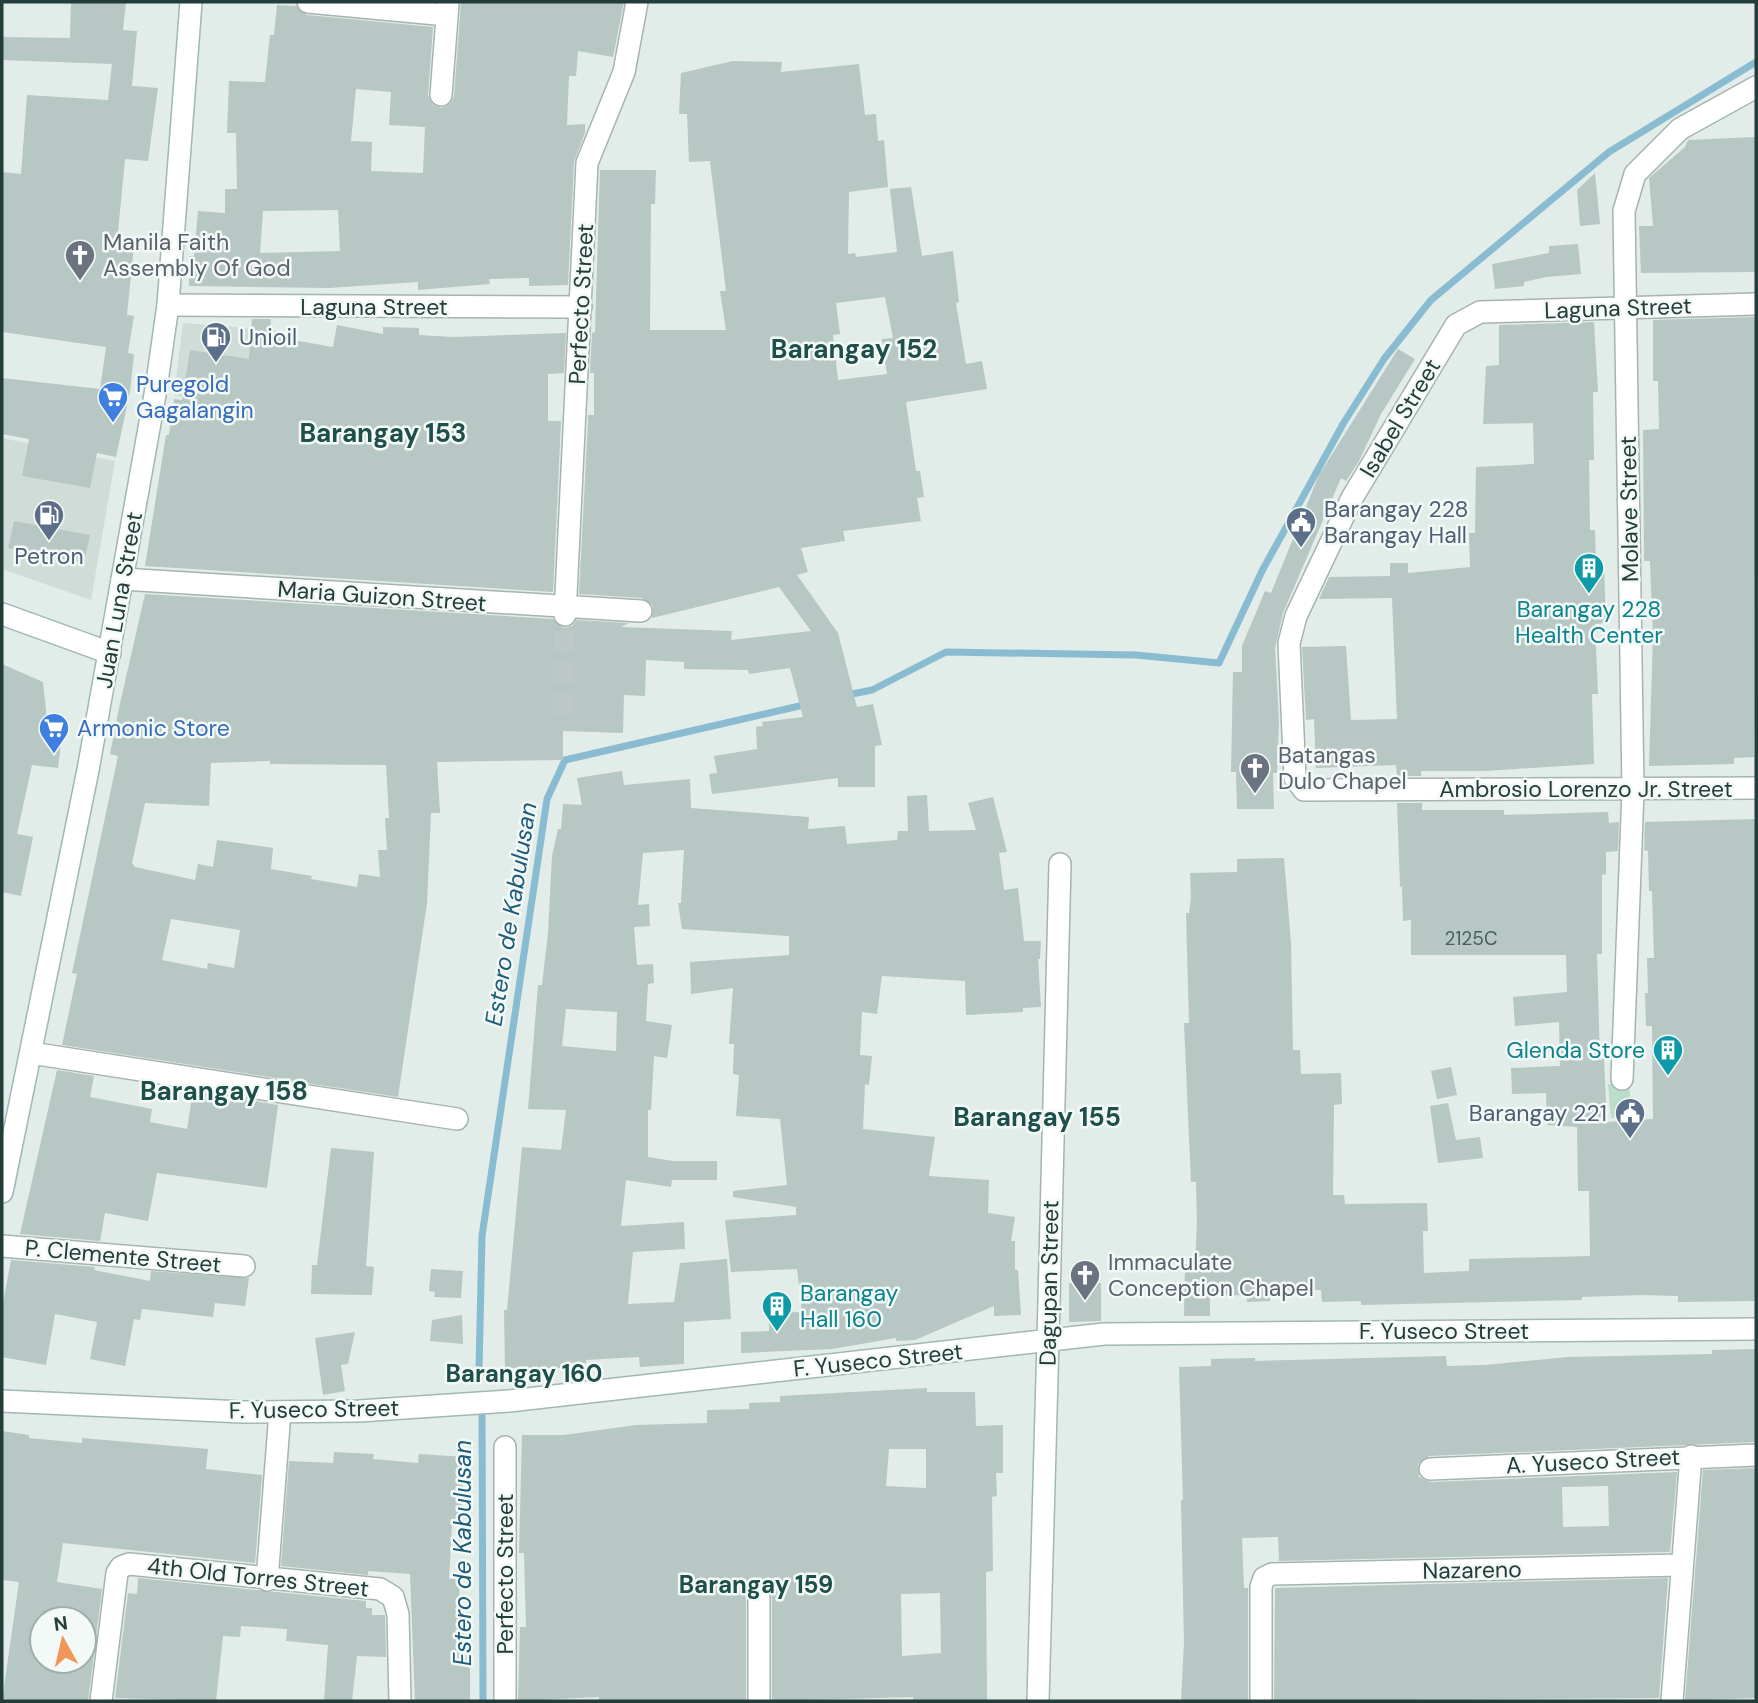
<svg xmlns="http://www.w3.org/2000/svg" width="1758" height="1703" font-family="'DM Sans',sans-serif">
<rect width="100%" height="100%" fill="#e2ece9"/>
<path fill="#d0dcd8" d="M183,323L276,330L260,412L174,395Z
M2,438L115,461L91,600L2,569Z"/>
<path fill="#bbddc9" d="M1629,1082L1632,1116L1611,1118L1608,1084Z"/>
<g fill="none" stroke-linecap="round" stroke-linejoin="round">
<path stroke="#8abcd1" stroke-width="7" d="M847,695L872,690L946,652L1136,655L1219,663L1262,571L1343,424L1384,359L1431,300L1609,152L1756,62
M479,1370L482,1236L547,799L565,760L808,704
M482,1405L483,1701"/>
</g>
<path fill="#b7c7c3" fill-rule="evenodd" d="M71,2H126L123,30L137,31L132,86L158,88L148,161L125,159L117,242L134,245L127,315L134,316L128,353L134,354L130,392L116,457L97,453L90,488L22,476L29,439L2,434V378L100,389L106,347L2,332V172L21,174L27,95L108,100L112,64L2,60V37L70,38Z
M461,2H624L613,57L578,51L576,76H569L567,125L585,124V133L574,162L568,285L529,286V278L489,279L490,284L418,290V282L329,288L189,286V256H194L198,211L225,213V189H237L236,133H227L229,81L265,82L270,35H274L277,5L296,6L307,15L433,27L428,95L433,105L441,108L451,103L454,96ZM356,89L391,92L389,125L425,127L423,173L371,171L372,142L351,141ZM338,210L340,251L260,253L263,211Z
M733,61L782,62L781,72L859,64L865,115L876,114L878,141L884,140L888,187L849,192L848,254L855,253L856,257L897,252L890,189L911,187L922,256L953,251L959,302L956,303L966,364L982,361L987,389L906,402L916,471H920L924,497L917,498L921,521L843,531L845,541L801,548L808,572L797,575L838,633L857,707L873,704L882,745L875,746V787H838V778L712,794L709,774L717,773L714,756L757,749L756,727L763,726L762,722L803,717L790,668L749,674L748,670L684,669V662L646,660L645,696L624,695L623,733L563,731V760L437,762L440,813H431L427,903L398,1097L62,1045L77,974L72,973L118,756L110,754L119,708L145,594L553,619L564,628L572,626L577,620L629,623L621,627L732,631L731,640L811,631L779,587L652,618L653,606L642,598L579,594L588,421V415H594V373H590L592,333L595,332L600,170H656L655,204H651L650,330H726L720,291H726L710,161L689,162L687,114H679L681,73ZM885,297L893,338L882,339L887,374L838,380L833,335L840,334L836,303ZM270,761V764L386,765L389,818H385L387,850H378L380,877L359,874L357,887L311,879L312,876L271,869L273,848L217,840L213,867L198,864L195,880L135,867L132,863L145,803L209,806L211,763ZM171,919L240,930L234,968L208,963L207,969L162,960Z
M1756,137V272L1641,273L1639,226H1653L1649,178L1685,147L1688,140Z
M1595,173L1600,224L1580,226L1577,190Z
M1578,244L1581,274L1546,277L1524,282V286L1495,289L1492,264L1549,253V246Z
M1756,317L1754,757L1734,758V764L1649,766L1653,636L1650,561H1644L1643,430L1659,429L1658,381H1653V320Z
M252,319H271L270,336L333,347L337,325L383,334V327L419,328V335L453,337L566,333L564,373L548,374V421H561L553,592L145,566L166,435H169L174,399L182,400L190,350L249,359Z
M1594,322L1598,392H1593L1594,460H1589L1590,530H1595L1596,566H1604L1606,623L1595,624L1598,694H1592L1594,764L1485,771H1421V776H1397L1396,765L1316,768L1314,719L1306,720L1302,647L1346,646L1351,720L1397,719L1392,598L1319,599L1329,577L1390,576V563H1408V573L1470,567L1469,533H1475L1476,467L1534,464L1533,423L1483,424L1486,366L1499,365V325Z
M1398,349L1415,359L1381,414L1359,461L1346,481L1341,478L1283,613L1275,648L1279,721L1277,773H1273L1274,809H1237L1236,772H1231L1233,672H1242V646L1265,591L1271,593L1319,475Z
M14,521L90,535L84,563L8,548Z
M2,664L43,682L47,720L43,742L61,744L58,768L32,765L17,834L33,837L21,896L2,892Z
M622,771L624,785L690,779L691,808L809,817L808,829L845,826L847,844L897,840L898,831H908L907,796L927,795L929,831L976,830L968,803L993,797L1007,852L999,853L1004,890L1018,888L1024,941H1041L1040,959H1038L1041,1007L1023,1008V1012L966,1015L965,981L882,976L877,1014L862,1012L860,1055L872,1056L869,1085L865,1084L863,1129L935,1137L929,1176L989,1180L988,1213L1015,1217L1011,1241H1015V1270H1018L1021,1315L994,1316V1306L915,1340L896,1341V1338L832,1349L741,1353V1332L769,1331V1313L802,1312L797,1269L731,1272L725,1220L796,1215V1207L733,1197V1191L787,1185L780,1119L736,1116L739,1075L733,1074L734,1044H729L733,988L691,994L690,962L789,955V936L682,929L678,903H681L684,850L643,853L638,905L649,904L650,926L634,927L637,965L653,964L654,983L648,984L646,1021L672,1025L667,1058L654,1056L651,1110H648V1157L673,1161H717V1180H672L671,1187L626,1180L621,1226L684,1222L685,1249L633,1252L628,1304L674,1302L680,1263L727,1259L731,1319L684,1322V1364L640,1367L639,1357L586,1360V1363H569V1368H505L504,1310H507L522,1147L561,1150L566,1110L528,1109L538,985H542L548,933L552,856L558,829H561L563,804L582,805L577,778ZM566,1009L617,1012L616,1051L562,1046Z
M1397,803H1422V810H1504V815L1608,812L1609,823L1619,822L1618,851L1606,852V874L1602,875V954H1597L1600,1060L1604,1059L1607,1122L1653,1119L1652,1026H1646L1645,993H1648L1647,958H1654L1652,891H1649L1648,851L1644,850L1645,822L1756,819V1301L1678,1302V1296L1641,1295L1582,1297V1300L1361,1305V1301L1322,1302L1321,1290H1270V1301L1247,1302V1295L1210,1296V1316H1184L1185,1264H1195L1197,1222L1196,1182H1191L1184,1023H1189L1186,913H1189L1191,898L1190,873L1237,872V859L1284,858L1291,943L1293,1050H1300L1301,1074L1341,1073L1342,1104L1334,1105L1333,1195H1344L1345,1204L1427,1203L1428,1231H1423L1424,1273L1469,1271V1259L1590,1256L1589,1191H1578L1577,1127L1547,1125L1546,1093L1512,1094L1511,1068L1560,1066L1559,1022L1515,1026L1513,997L1567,992L1566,955H1411V920L1403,921L1402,886L1400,887Z
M1451,1067L1457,1095L1437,1099L1431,1071Z
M57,1070L94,1076L90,1097L152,1109L150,1122L187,1129L193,1091L278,1105L267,1188L157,1173L148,1221L105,1213L100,1241L20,1234Z
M1448,1103L1456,1140L1480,1137L1483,1158L1438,1163L1430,1106Z
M331,1148L374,1152L366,1266L374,1267L372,1295L311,1294L312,1265H317Z
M11,1260L95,1267L94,1270L150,1281L151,1271L249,1278L245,1306L215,1303L213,1317L142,1309L140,1320L134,1319L125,1366L90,1359L97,1322L55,1314L46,1365L2,1357V1308Z
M431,1269L463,1271L461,1298L434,1297L435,1292L429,1291Z
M1069,1283H1101V1321L1069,1322Z
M462,1315L463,1344L430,1341L432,1320Z
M355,1332L348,1364L341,1365L345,1391L323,1395L315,1338Z
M1756,1349V1442L1429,1456L1418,1464L1419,1477L1431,1482L1677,1472L1670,1552L1279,1561L1278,1537L1242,1538L1244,1588H1248V1701H1181L1184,1643L1181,1500H1183L1179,1367L1211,1366V1359L1255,1358V1361L1446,1356L1447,1366L1485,1365L1568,1357L1712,1354V1350ZM1608,1486L1609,1526L1563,1527L1562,1487Z
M927,1388V1392H975L976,1426L1003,1425V1473H996L997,1496L992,1497L993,1571L986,1572L987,1701H913V1697L772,1701V1598L770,1591L760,1585L752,1587L746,1598V1701H599V1697L518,1701L520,1627H526L524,1553H519L522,1435H564L636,1425L707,1423V1410L749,1409V1403L780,1402V1396ZM889,1449H926V1488L886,1486ZM940,1593L941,1653L902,1656L901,1594Z
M2,1431L29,1435V1438L82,1443V1438L208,1449L206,1469L262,1475L255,1563L63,1543L57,1582L102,1589L88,1701H2L19,1582L2,1580ZM42,1619H84V1661H42Z
M334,1452L374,1454L373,1459L418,1463L419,1454L465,1457L460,1524H452L449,1579L459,1578L460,1617H465L466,1633H470V1701H415L410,1574L368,1571V1575L281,1566L289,1461L333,1463Z
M1756,1468V1698L1685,1701L1703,1470Z
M138,1578L366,1601V1608H372V1615H385L386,1657L357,1656L352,1701H324L328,1645L286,1641L287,1629L241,1626L240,1637L223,1636L216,1701L115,1698L128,1593L137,1594Z
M1668,1578L1659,1698L1274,1701L1275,1588Z"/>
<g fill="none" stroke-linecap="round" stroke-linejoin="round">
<path stroke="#bcc9c6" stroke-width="21" stroke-dasharray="21 10" stroke-linecap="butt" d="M561,714L565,615"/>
<g stroke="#a5b4b1" stroke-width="24">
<path id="street" d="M308,2L447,15
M441,95L448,4
M1756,304L1480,312L1456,325L1352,498L1296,616L1289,643L1295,778L1304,790L1756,788
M168,305L581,307
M122,579L641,611
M565,615L587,163L624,72L637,2
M31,1053L457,1119
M1622,1079L1633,791L1624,211L1635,174L1680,129L1756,87
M2,1246L244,1266
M1048,1340L1060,864
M505,1447V1701
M1430,1469L1756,1455
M267,1580L280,1412
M101,1701L117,1573L121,1567L129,1564L380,1589L393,1597L398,1614L400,1701
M759,1701V1598
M1261,1701V1587L1264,1578L1272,1574L1680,1565
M1672,1701L1691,1456"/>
</g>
<g stroke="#a0b8b3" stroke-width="24">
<path id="secondary" d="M2,614L110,653
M2,1192L88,770L156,389L168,305L191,2
M2,1401L243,1412L359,1411L509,1401L1104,1334L1756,1329
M1038,1701L1048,1340"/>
</g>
<use href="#street" stroke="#fff" stroke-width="21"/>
<use href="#secondary" stroke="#fff" stroke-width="21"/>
</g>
<defs>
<g id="church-pin" transform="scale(1.575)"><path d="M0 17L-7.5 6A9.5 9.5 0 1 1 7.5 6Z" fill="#6b7280" stroke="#f3f9f6"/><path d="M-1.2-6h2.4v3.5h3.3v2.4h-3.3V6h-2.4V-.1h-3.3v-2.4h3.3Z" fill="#fff"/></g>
<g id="fuel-pin" transform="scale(1.575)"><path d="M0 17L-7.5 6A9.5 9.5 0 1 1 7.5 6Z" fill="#5c6f8a" stroke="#f3f9f6"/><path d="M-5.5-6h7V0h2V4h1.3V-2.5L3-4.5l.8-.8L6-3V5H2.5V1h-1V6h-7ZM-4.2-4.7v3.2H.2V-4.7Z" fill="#fff"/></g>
<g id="supermarket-pin" transform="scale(1.575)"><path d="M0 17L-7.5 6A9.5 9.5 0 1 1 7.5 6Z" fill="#3f7fe0" stroke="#f3f9f6"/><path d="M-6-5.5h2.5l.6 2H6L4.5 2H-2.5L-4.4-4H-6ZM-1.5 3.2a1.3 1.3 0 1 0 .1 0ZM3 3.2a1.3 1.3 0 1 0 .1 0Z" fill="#fff"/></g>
<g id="civic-pin" transform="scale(1.575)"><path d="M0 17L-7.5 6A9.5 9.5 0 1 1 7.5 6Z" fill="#5c6f8a" stroke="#f3f9f6"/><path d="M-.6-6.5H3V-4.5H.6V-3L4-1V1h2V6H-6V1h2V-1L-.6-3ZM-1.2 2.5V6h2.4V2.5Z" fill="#fff"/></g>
<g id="building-pin" transform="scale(1.575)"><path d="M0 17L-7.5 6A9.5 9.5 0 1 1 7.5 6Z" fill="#0f9aa8" stroke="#f3f9f6"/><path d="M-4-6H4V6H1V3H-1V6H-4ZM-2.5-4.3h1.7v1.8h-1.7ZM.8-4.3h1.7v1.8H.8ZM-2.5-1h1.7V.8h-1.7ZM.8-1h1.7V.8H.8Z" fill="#fff"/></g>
</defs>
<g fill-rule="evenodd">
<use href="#church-pin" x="80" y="255"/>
<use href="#fuel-pin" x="216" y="337"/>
<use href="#supermarket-pin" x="113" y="397"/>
<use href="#fuel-pin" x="49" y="515"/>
<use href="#civic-pin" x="1301" y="522"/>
<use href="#building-pin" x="1589" y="568"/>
<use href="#supermarket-pin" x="54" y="728"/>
<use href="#church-pin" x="1255" y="768"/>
<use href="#building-pin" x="1668" y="1050"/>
<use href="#civic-pin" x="1630" y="1113"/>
<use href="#church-pin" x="1085" y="1275"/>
<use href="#building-pin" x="777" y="1306"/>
</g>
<g text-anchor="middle" stroke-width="5" stroke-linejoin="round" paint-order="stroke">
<g font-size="19" fill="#47605c">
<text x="1471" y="945">2125C</text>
</g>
<g font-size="23" fill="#5b616d" stroke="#f3f9f6" text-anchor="start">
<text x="103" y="250">Manila Faith<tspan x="103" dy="26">Assembly Of God</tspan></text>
<text x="1278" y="763">Batangas<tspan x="1278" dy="26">Dulo Chapel</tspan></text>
<text x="1108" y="1270">Immaculate<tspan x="1108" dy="26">Conception Chapel</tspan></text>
</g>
<g font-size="23" fill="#223d3a" stroke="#f3f9f6">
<text transform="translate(581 304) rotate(-87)" y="8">Perfecto Street</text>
<text x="374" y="315">Laguna Street</text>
<text transform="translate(1618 308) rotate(-2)" y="8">Laguna Street</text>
<text transform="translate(1400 418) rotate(-59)" y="8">Isabel Street</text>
<text transform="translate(1629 509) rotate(-91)" y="8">Molave Street</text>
<text transform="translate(382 596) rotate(4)" y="8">Maria Guizon Street</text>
<text transform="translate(119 600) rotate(-80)" y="8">Juan Luna Street</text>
<text x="1586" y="797">Ambrosio Lorenzo Jr. Street</text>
<text transform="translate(123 1256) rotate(5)" y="8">P. Clemente Street</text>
<text transform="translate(1049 1283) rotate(-89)" y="8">Dagupan Street</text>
<text x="1444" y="1339">F. Yuseco Street</text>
<text transform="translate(878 1360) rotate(-6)" y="8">F. Yuseco Street</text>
<text transform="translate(314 1409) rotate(-1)" y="8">F. Yuseco Street</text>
<text transform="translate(1593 1461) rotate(-3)" y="8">A. Yuseco Street</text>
<text transform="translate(1472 1570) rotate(-1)" y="8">Nazareno</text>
<text transform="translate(505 1574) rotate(-90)" y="8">Perfecto Street</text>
<text transform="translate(258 1577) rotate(6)" y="8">4th Old Torres Street</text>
</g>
<g font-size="23" fill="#4e5e75" stroke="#f3f9f6" text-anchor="start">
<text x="239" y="345">Unioil</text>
<text x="1324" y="517">Barangay 228<tspan x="1324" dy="26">Barangay Hall</tspan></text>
<text x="49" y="564" text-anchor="middle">Petron</text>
<text x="1607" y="1121" text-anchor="end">Barangay 221</text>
</g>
<g font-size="23" fill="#366cbe" stroke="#f3f9f6" text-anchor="start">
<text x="136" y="392">Puregold<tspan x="136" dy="26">Gagalangin</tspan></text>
<text x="77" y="736">Armonic Store</text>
</g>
<g font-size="23" fill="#0d838f" stroke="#f3f9f6">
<text x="1589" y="617">Barangay 228<tspan x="1589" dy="26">Health Center</tspan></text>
<text x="1645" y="1058" text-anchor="end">Glenda Store</text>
<text x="800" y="1301" text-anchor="start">Barangay<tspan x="800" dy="26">Hall 160</tspan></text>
</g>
<g font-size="24" font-style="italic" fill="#1c5c79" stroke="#f3f9f6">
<text transform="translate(511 914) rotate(-81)" y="8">Estero de Kabulusan</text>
<text transform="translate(463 1553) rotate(-90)" y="8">Estero de Kabulusan</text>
</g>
<g font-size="24" font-weight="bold" fill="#1e4f4a" stroke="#f3f9f6">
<text x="524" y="1382">Barangay 160</text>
<text x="756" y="1593">Barangay 159</text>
</g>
<g font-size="26" font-weight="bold" fill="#1e4f4a" stroke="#f3f9f6">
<text x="854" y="358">Barangay 152</text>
<text x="383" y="442">Barangay 153</text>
<text x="224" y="1100">Barangay 158</text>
<text x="1037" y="1126">Barangay 155</text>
</g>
</g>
<rect width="1758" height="1703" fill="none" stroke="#223d3a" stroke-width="7"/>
<g transform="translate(63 1640) rotate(352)"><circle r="33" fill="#f3f9f6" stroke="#9faeab" stroke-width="2"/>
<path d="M0-5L12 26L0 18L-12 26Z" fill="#f1955b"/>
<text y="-10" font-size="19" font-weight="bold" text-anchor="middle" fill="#223d3a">N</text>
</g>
</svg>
